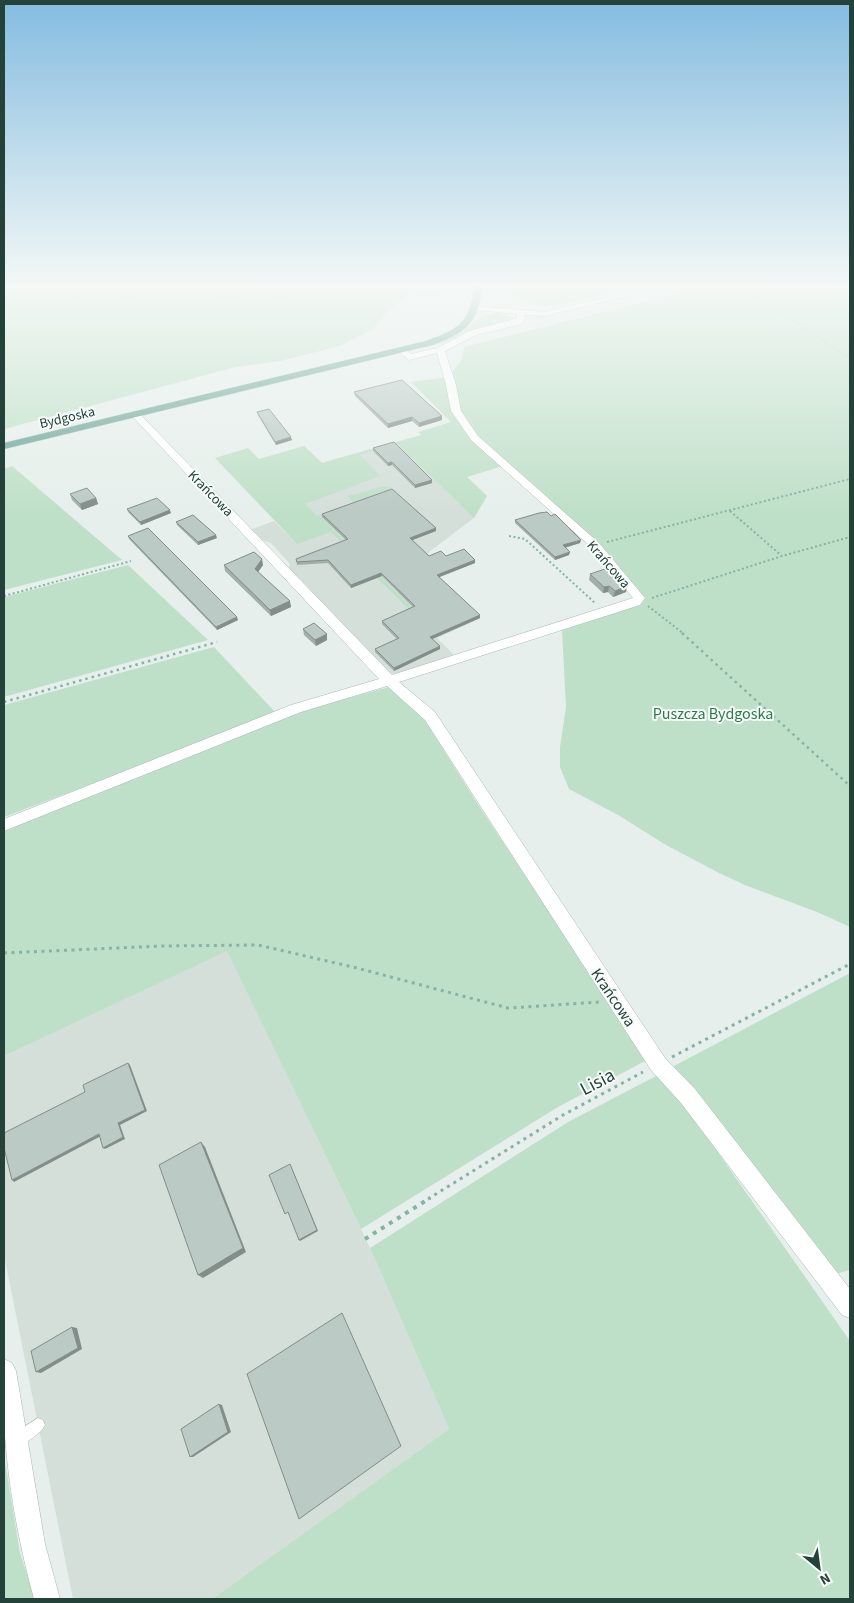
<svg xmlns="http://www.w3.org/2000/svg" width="854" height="1603" font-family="'Source Sans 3',sans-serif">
<rect width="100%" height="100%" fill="#e6efeb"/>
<path fill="#d4dfda" d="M395,442L474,518L429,552L428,557L421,562L479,619L437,638L454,655L396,674L390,673L288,570L290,564L271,543L259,539L250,530L274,521L297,544L261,461L304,446L322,463Z
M227,950L370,1248L449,1429L212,1599H73L4,1255V1056Z"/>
<path fill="#bfe0c8" d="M4,287H416L386,313L373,329L340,346L280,361L236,367L4,429Z
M503,287H632C611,292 560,308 540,306C526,304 513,296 503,287Z
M704,287H850V927L817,912L745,885L719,873L666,845L618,815L569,789L560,767V747L566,707L562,630L639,598L603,554L506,465L467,477L487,496L474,518L397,444L360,455L380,476L305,504L317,516L354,503L347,496L382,487H388L391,491L321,517L440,635L436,637L331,532L297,544L215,458L248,448L259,459L304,446L322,463L421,435L418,432L451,422L411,382L449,377L462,359L464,347Z
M499,313L515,318L500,323L490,318L498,324L468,331L443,343L420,349L459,334L482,316Z
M12,466L122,560L4,590V469Z
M128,565L208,640L4,697V597Z
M214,647L275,712L205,741L4,817V705Z
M392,686L424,719L479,806L647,1060L558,1107L361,1229L227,951L4,1056V828L208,749L299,712Z
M850,973V1270L835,1274L672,1067Z
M658,1075L682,1101L850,1341V1596L847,1599H212L449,1429L370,1248L568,1122Z
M5,1462L20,1553L35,1599H4Z"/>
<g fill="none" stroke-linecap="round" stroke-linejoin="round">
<g stroke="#a8b8b2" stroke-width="1">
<path id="lane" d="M38,1418L43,1420L45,1425C41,1434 27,1442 18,1446L13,1444L11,1439L13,1434Z"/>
</g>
<g stroke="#a8b8b2" stroke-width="1">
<path id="street" d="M651,287H665L544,316L525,315V319L521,324L476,335L445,351L456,385L461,411L478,436L599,543L645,598L640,605L399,682L435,712L665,1058L695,1089L850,1289V1318L842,1315L681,1103L651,1070L425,720L387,686L301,712L4,831V819L291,705L379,679L133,417V413H139L392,675L633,598L591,547L471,440L451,411L446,385L437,353L409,360L396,350L403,348L411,354L437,348L470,331L517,318V314L473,310V306H476L544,312Z
M4,1359L12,1363L16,1371L45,1544L60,1599H34C13,1522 0,1440 4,1359Z"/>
</g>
<g stroke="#c2cac8" stroke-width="1">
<path id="primary" d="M474,287H482C478,324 465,333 432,345L4,449V443L426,341C459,329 470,323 474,287Z"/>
</g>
<path stroke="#86b3a5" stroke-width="1" stroke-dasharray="1 2.5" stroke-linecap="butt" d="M61,287C72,301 90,303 106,305C178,318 250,308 319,287
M84,287C151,310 218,302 286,287
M116,287C159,295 201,293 244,287
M349,287L407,296L466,292
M743,287L850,359"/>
<path stroke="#86b3a5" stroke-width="2" stroke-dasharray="2 2.5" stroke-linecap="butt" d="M730,511L782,556
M509,536L525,539L595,603
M607,542L850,479
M4,596L131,561
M652,598L782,556L850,537
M648,606L684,634"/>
<path stroke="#86b3a5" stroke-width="2.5" stroke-dasharray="2.5 4" stroke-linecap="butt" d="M682,633L850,786
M4,702L217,642"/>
<path stroke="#86b3a5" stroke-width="3" stroke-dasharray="3 4.5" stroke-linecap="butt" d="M4,953L162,946L258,945L353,967L508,1008L599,1002
M672,1057L850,964
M428,1199L563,1115L643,1072"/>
<path stroke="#86b3a5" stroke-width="4" stroke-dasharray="4 5.5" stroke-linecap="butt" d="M365,1239L430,1198"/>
<use href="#lane" fill="#fff" fill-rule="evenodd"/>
<use href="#street" fill="#fff" fill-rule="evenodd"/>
<use href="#primary" fill="#6aa596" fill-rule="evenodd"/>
</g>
<path fill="#a1aea9" d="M354,392L442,416V420L419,427L412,421L388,428L355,396Z
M257,412L292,440L276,445L258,415Z
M373,448L432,480V483L415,488L392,465L388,466L373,451Z
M70,494L96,498L98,504L82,510L72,500Z
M127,509L171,513L141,525L128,512Z
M322,514L436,528V531L412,540L429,556H446L475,560V563L439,577L480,618L432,639L440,649L394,671L375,652V649L397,639L382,624V621L413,607L382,576L351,588L328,563L297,565L296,559L346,540L322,517Z
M515,520L580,543L565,548L569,555L555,560L515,523Z
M176,522L217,538L198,545L177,525Z
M128,536L238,620L217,630L129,539Z
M224,565H263L258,572L291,607L271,616L225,571Z
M590,574L626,592L613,597L608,592L603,593L589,580Z
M303,629L327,634V640L316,646L304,635Z"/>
<path fill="#838d89" d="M442,416V420L419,427V423Z
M412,417V421L388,428V424Z
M291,437L292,440L276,445L275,442Z
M392,462V465L388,466V463Z
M432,480V483L415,488V485Z
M96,498L98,504L82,510L80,504Z
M170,510L171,513L141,525L140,522Z
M436,528V531L410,541V538Z
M216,535L217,538L198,545V542Z
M581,540L580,543L563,548V545Z
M570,552L569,555L555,560V557Z
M262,559L263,565L256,575L255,569Z
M475,560V563L437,578V575Z
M381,573L382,576L351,588V585Z
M609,586L608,592L603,593L604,587Z
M627,586L626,592L613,597L615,591Z
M290,601L291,607L271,616L270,610Z
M480,615V618L430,640V637Z
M237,617L238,620L217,630L216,627Z
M327,634V640L316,646L315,640Z
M440,646V649L394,671V668Z
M128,1063L130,1065L147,1111L120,1125L125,1139L105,1149L103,1148L118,1123Z
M99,1134L101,1136L14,1182L12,1180Z
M201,1142L205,1147L246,1252L203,1278L198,1275Z
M290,1164L318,1231L300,1241L299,1240Z
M72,1327L77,1328L82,1349L41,1373L36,1372Z
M219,1404L222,1405L231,1432L193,1457H190Z"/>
<path fill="#bbcac4" stroke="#838d89" d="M402,380L442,416L419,423L412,417L388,424L354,392Z
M269,409L291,437L275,442L257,412Z
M394,442L432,480L415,485L392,462L388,463L373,448Z
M87,488L96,498L80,504L70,494Z
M392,489L436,528L410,538L429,556L441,551L446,556L464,549L475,560L437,575L480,615L430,637L440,646L394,668L375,649L399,638L382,621L415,606L381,573L351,585L328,560L297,562L296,559L348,539L322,514Z
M157,498L170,510L140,522L127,509Z
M547,512L551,516L555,514L581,540L563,545L570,552L555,557L515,520L539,513Z
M193,515L216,535L198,542L176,522Z
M148,528L237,617L216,627L128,536Z
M254,552L262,559L255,569L290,601L270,610L224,565Z
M605,569L611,575L614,574L627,586L615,591L609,586L604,587L590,574Z
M314,623L327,634L315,640L303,629Z
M128,1063L145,1110L118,1123L123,1137L103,1148L99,1134L12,1180L4,1148V1133L85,1092L83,1085Z
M201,1142L243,1248L198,1275L159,1165Z
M290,1164L317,1230L299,1240L288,1212L285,1214L269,1175Z
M342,1313L401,1446L299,1519L247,1374Z
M72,1327L78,1348L36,1372L31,1351Z
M219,1404L228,1432L190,1457L181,1429Z"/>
<linearGradient id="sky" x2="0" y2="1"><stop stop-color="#84bce0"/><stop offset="0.56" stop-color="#f4f8f6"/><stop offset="1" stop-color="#f4f8f6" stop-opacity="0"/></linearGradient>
<rect width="854" height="511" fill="url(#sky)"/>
<g text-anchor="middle" stroke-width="4" stroke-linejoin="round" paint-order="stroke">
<g font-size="14" fill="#24423a" stroke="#f7fbf9">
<text transform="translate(67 417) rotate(-13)" y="5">Bydgoska</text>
<text transform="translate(211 493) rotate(46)" y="5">Krańcowa</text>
<text transform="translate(609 564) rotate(49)" y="5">Krańcowa</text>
</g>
<g font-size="16" fill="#2d7a4b" stroke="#f7fbf9">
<text x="713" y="719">Puszcza Bydgoska</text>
</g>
<g font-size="16" fill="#24423a" stroke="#f7fbf9">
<text transform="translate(614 997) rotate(56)" y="6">Krańcowa</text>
</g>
<g font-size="19" fill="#24423a" stroke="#f7fbf9">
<text transform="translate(597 1081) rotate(-28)" y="7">Lisia</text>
</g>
</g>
<rect width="854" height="1603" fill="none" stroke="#24423a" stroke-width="10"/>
<g transform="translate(819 1568) rotate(151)" stroke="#f7fbf9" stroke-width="4" paint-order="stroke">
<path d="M0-4L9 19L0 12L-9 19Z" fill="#24423a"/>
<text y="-8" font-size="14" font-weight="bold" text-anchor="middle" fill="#24423a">N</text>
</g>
</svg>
